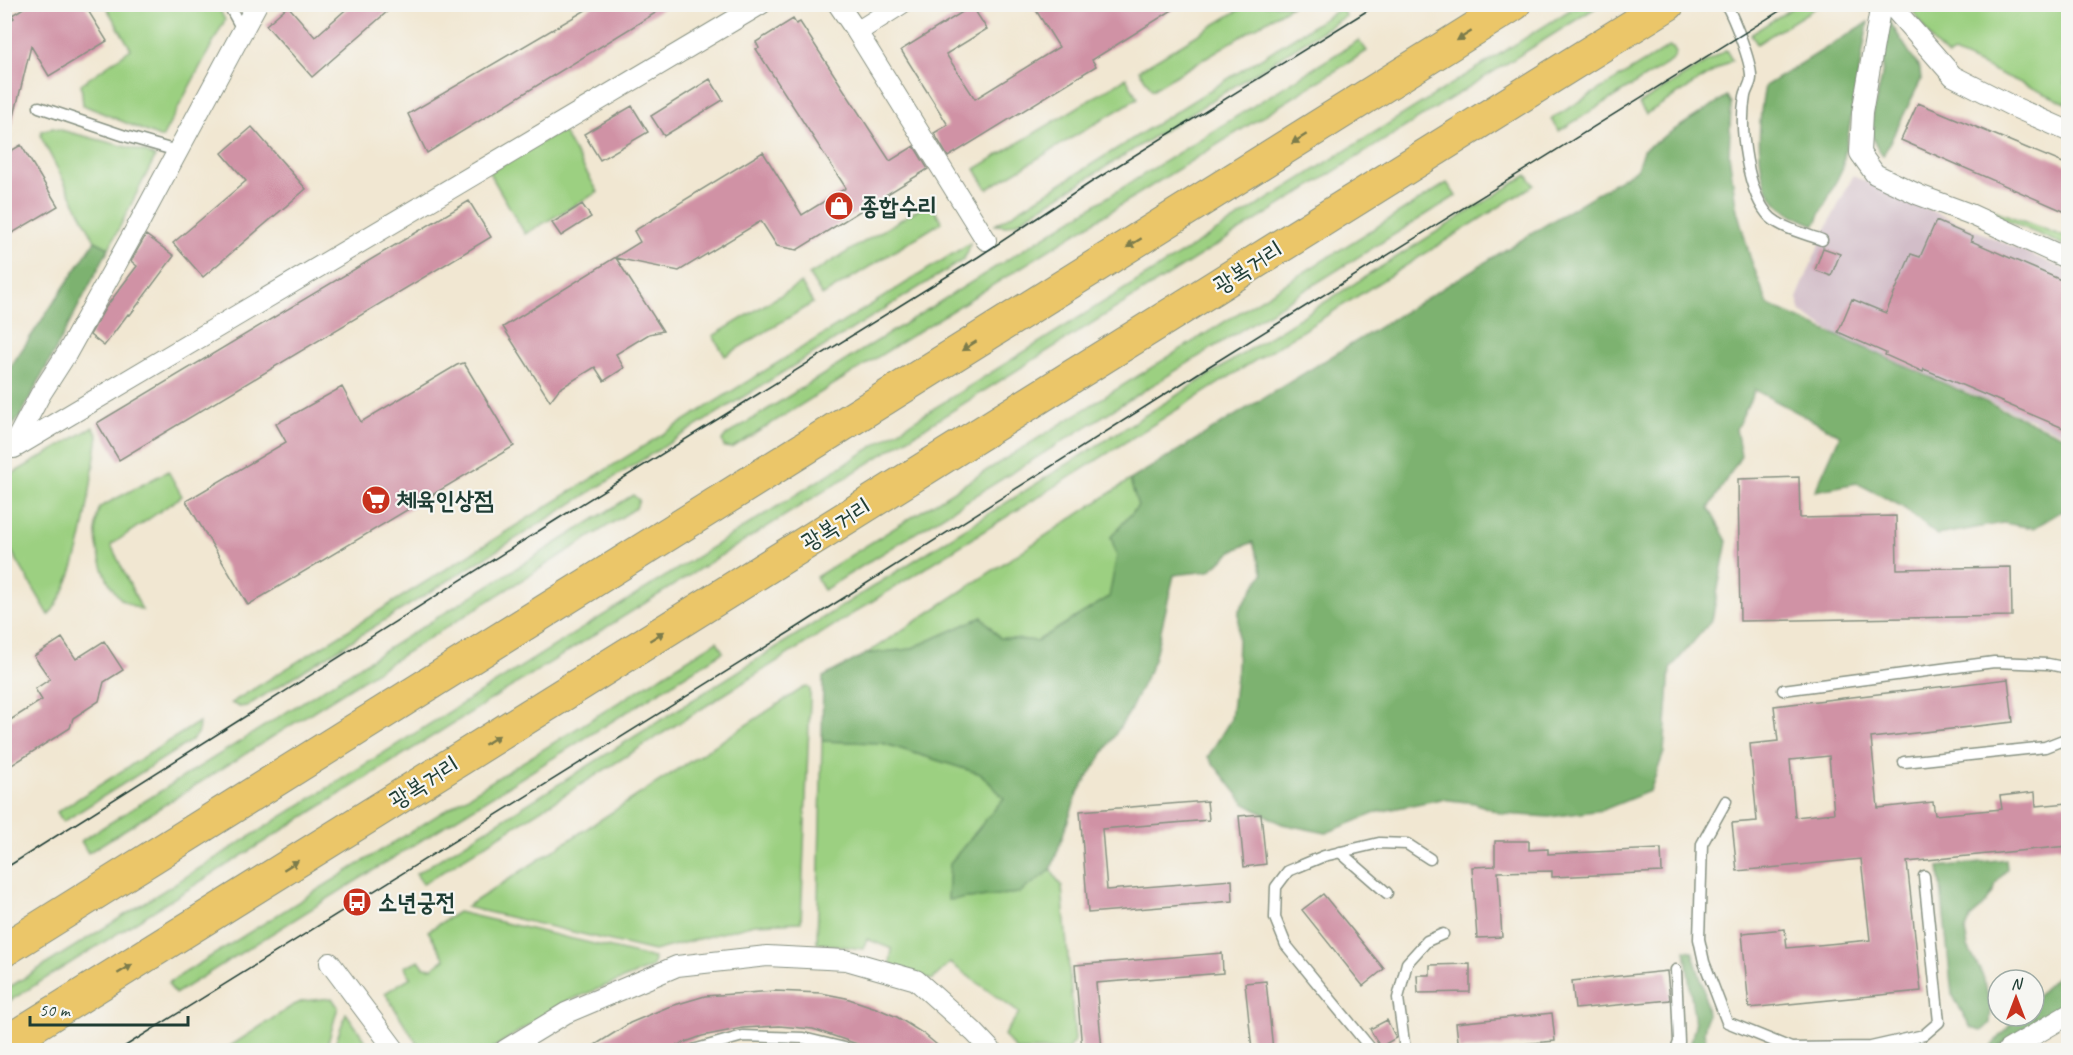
<svg xmlns="http://www.w3.org/2000/svg" width="2073" height="1055" font-family="Caveat,'Poor Story',sans-serif">
<rect width="100%" height="100%" fill="#f6f6f2"/>
<filter id="ink" filterUnits="userSpaceOnUse"><feTurbulence type="fractalNoise" baseFrequency=".0167" numOctaves="2"/><feDisplacementMap in="SourceGraphic" scale="12" xChannelSelector="R" yChannelSelector="G"/><feConvolveMatrix kernelMatrix="1 2 1 2 8 2 1 2 1" color-interpolation-filters="sRGB"/></filter>
<filter id="wash" filterUnits="userSpaceOnUse"><feTurbulence type="fractalNoise" baseFrequency=".008" numOctaves="4" result="noise"/><feDisplacementMap in="SourceGraphic" scale="24" xChannelSelector="R" yChannelSelector="G"/><feGaussianBlur stdDeviation="1.35" result="paint"/><feColorMatrix in="noise" values="0 0 0 0 0 0 0 0 0 0 0 0 0 0 0 0 0 1.4 0 .05"/><feComposite in="paint" operator="in"/></filter>
<g filter="url(#wash)">
<rect width="100%" height="100%" fill="#f1e7d2"/>
<path fill="#d2bdc8" d="M1853,176L2068,271V434L2057,431L1838,336L1801,312L1797,298L1827,227Z"/>
<path fill="#9cd081" stroke="#5e865a" stroke-width="1.5" d="M105,5H217L225,20L162,138L83,105L81,84L131,49Z
M1247,5H1293L1152,90L1139,70Z
M1578,5H1600L5,1004V990Z
M1797,5H1820L1757,44L1751,34Z
M1909,5H2068V72L2064,83L2068,86V104L1954,53L1948,56L1934,43Z
M1341,8L1346,16L1018,222L1006,226L995,225Z
M1359,40L1367,51L732,448L724,447L722,440L725,436Z
M1669,47L1673,48L1676,53L1672,61L1559,131L1551,119Z
M1726,50L1732,60L1646,114L1639,104Z
M1126,78L1138,98L987,189L975,169Z
M53,128L146,152L155,157L109,248L95,241L41,137V131Z
M562,130L598,192L525,234L489,172Z
M1527,175L1534,185L423,884L416,874Z
M1447,183L1456,196L824,590L816,577Z
M1953,197H1959L2068,238V247Z
M930,202L942,222L822,296L809,275Z
M970,243L968,252L963,260L247,706L239,707L231,703Z
M801,283L813,303L725,356L713,336Z
M93,427L98,436C89,492 84,570 49,615L5,540V478Z
M168,471L182,496L111,545L142,610C135,607 127,604 121,599C102,580 89,533 100,507Z
M1130,480L1138,506L1111,537L1117,556L1110,597L1037,641L1000,638L982,617L910,649L866,654Z
M633,495L639,500L636,508L88,853L81,841Z
M717,641L723,652L175,994L168,983Z
M807,687L810,689V699L801,922L754,924L654,951L466,907L803,688Z
M199,722L198,733L191,741L63,822L57,812Z
M822,741L882,743L981,774L1004,798L950,863L948,900L1019,893L1051,870L1062,887L1075,1040L1067,1050H1016L1004,1035L1019,1013L950,963L932,980L896,967L890,963L892,949L867,939L863,949L817,943Z
M458,912L654,958L653,967L563,1003L490,1050H421L385,993L411,977L404,967L419,960L424,967L432,968L445,959L428,931Z
M332,998L338,1007L326,1050H224L292,1006L303,1001Z
M346,1013L372,1050H337L336,1041Z"/>
<path fill="#7db26f" stroke="#4e7852" stroke-width="1.5" d="M1884,13L1920,69L1921,80L1883,156C1860,131 1878,103 1882,75C1885,55 1884,34 1884,13Z
M1868,22L1842,169L1815,225C1800,219 1787,213 1775,201C1753,177 1759,116 1765,86Z
M1727,96L1731,104L1729,154L1736,206L1750,257L1768,305L2060,435L2068,436V511L2060,512L2034,528L2003,523L1937,535L1901,506L1857,483L1815,491L1840,435L1755,390L1736,429L1741,456L1709,508L1727,541L1712,620L1670,669L1664,752L1650,791L1603,810L1549,817L1502,814L1475,803L1441,799L1378,812L1326,833L1282,824L1245,804L1208,757L1231,719L1237,668L1239,610L1263,574L1253,542L1234,550L1209,571L1174,575L1154,660L1129,713L1077,794L1051,870L1019,893L948,900L950,863L1004,798L981,774L882,743L822,741L823,677L866,654L910,649L982,617L1000,638L1037,641L1109,597L1117,556L1111,537L1138,506L1130,480L1637,169L1643,150Z
M95,241L109,248L20,417L5,434V375Z
M2006,859L2007,869L1996,883L1994,891L1984,906L1971,917L1965,932L1968,947L1983,976L1991,1008L1990,1023L1982,1031L1971,1028L1952,994L1939,867Z
M2068,945V1005L2016,1034L1994,1050H1976L1990,1048L2018,1016H2034V999L2060,973Z
M1685,950L1692,951L1704,989L1707,1015L1704,1033L1709,1050H1689L1695,1025Z"/>
<g id="blocks">
<path fill="#d092a5" fill-rule="evenodd" d="M30,4H84L107,41L49,76L31,46L11,129L4,128V24L14,18L12,15Z
M352,4H396L312,77L266,25L288,6L315,37Z
M596,4H670L427,153L408,114Z
M1032,4H1182L1092,60L1096,66L948,157L934,133L948,125L901,50L972,6L987,29L946,54L975,99L1059,47Z
M793,19L796,24L800,22L890,161L914,146L928,169L797,250L777,246L761,221L679,271L616,258L663,331L649,334L616,354L624,368L604,381L595,367L559,389L550,401L503,327L640,242L634,231L763,152L802,215L846,188L756,49L759,48L756,42Z
M710,79L723,100L664,136L651,116Z
M1918,103L2068,165V213L1901,140Z
M632,106L648,132L600,160L584,134Z
M252,127L306,189L203,277L173,243L246,181L222,153Z
M21,145L58,206L4,238V155Z
M469,201L491,237L119,460L97,423Z
M582,204L591,217L561,236L552,223Z
M1936,221L1973,237L1971,241L2068,283V430L1924,369L1923,372L1885,355L1886,353L1838,332L1852,299L1886,313L1911,254L1920,257Z
M146,235L174,256L130,315L128,314L104,346L90,335L106,307L137,266L131,261Z
M1823,248L1840,254L1831,276L1815,270Z
M464,363L514,446L248,605L186,501L286,442L276,424L342,387L361,422L457,365Z
M1799,477L1800,518L1896,516L1897,569L2011,567L2012,616L1740,621L1738,479Z
M62,638L76,659L104,641L123,670L104,682L99,701L73,718L70,728L4,770V724L42,700L35,689L50,679L34,656Z
M2008,679L2013,722L1871,738L1878,808L1933,802L1935,815L2002,809L2000,796L2035,792L2036,806L2068,803V846L1907,862L1921,991L1749,1008L1742,933L1785,929L1787,948L1870,940L1861,859L1737,871L1732,823L1757,821L1750,744L1778,741L1774,706ZM1829,756L1834,813L1795,817L1790,760Z
M1207,801L1209,820L1102,829L1107,890L1232,880L1233,901L1088,913L1080,811Z
M1261,814L1266,864L1244,867L1239,816Z
M1495,841H1529V850L1548,849V854L1661,849L1662,872L1552,877V871L1498,872L1502,937L1477,938L1472,867L1495,866Z
M1323,894L1384,969L1363,986L1302,910Z
M1222,953L1223,973L1096,983L1102,1050H1082L1075,965Z
M1470,964V992L1418,993L1417,975H1430V965Z
M1667,971L1670,1000L1575,1009L1572,981Z
M1266,981L1273,1050H1252L1245,983Z
M775,991L821,993L846,998L876,1008L897,1017L924,1034L943,1050H875L813,1029L779,1026L743,1028L702,1036L664,1050H587L630,1023L668,1007L705,996Z
M1552,1013L1555,1041L1459,1050L1456,1023Z
M1387,1020L1396,1038L1380,1047L1370,1029Z"/>
</g>
</g>
<g filter="url(#ink)">
<use href="#blocks" fill-opacity="0" stroke="#889283" stroke-width="1.5"/>
<g fill="none" stroke-linecap="round" stroke-linejoin="round">
<g stroke="#889283" stroke-width="13">
<path id="service" d="M228,4L242,29
M1726,4C1734,19 1752,63 1751,78C1751,84 1746,90 1745,96C1739,128 1747,195 1771,218C1784,229 1806,234 1822,240
M39,107L125,136L177,151
M1783,690L1994,662L2048,664L2068,668
M1904,762L2045,747L2068,738
M1726,801L1702,844L1699,939L1704,962L1727,1022L1791,1048L1871,1047L1873,1050
M1340,852L1387,893
M1871,1047L1924,1035L1939,1022L1924,876
M693,1050L743,1036L803,1038L853,1050
M1372,1050L1286,945L1275,918L1276,887L1288,871L1324,856L1379,843L1407,844L1430,859
M1405,1050L1398,998L1407,963L1427,941L1443,934
M1676,1050L1679,1042L1676,970"/>
</g>
<g stroke="#889283" stroke-width="22">
<path id="minor" d="M838,4L857,32
M901,4L857,32L986,240
M1881,4L1862,113L1860,153L1875,174L1919,195L1970,214L2068,259
M1890,4L1953,76L2014,107L2068,131
M12,448L40,395L67,353L138,225L257,4
M14,448L761,4
M330,963L395,1050
M505,1050L566,1013L677,966L767,956L846,960L916,980L974,1032L991,1050
M2008,1050L2068,1015"/>
</g>
<g stroke="#889283" stroke-width="35">
<path id="trunk" d="M4,950L1514,4
M4,1044L1668,4"/>
</g>
<use href="#service" stroke="#fff" stroke-width="10"/>
<use href="#minor" stroke="#fff" stroke-width="20"/>
<use href="#trunk" stroke="#ebc669" stroke-width="33"/>
<path stroke="#1f3d34" stroke-width="1.5" d="M4,869L556,520L978,257L1090,183L1378,4
M119,1050L793,630L1208,367L1791,4"/>
</g>
<defs><path id="oneway-solid" d="M-6-.8H1V-3.2L6.5 0L1 3.2V.8H-6Z" transform="scale(1.5)"/></defs>
<g fill="#7b7b4c">
<use href="#oneway-solid" transform="translate(1464 36) rotate(148)"/>
<use href="#oneway-solid" transform="translate(1299 139) rotate(148)"/>
<use href="#oneway-solid" transform="translate(1134 243) rotate(148)"/>
<use href="#oneway-solid" transform="translate(969 346) rotate(148)"/>
<use href="#oneway-solid" transform="translate(657 636) rotate(-32)"/>
<use href="#oneway-solid" transform="translate(492 740) rotate(-32)"/>
<use href="#oneway-solid" transform="translate(291 865) rotate(-32)"/>
<use href="#oneway-solid" transform="translate(125 969) rotate(-32)"/>
</g>
</g>
<defs>
<g id="shop-disc" transform="scale(1.5)"><circle r="9.5" fill="#c8321e" stroke="#f6f6f2"/><path d="M-5-2.5h2.3a2.7 3.5 0 0 1 5.4 0H5L5.5 6h-11ZM-1.5-2.5h3a1.5 2.3 0 0 0-3 0Z" fill="#fff"/></g>
<g id="supermarket-disc" transform="scale(1.5)"><circle r="9.5" fill="#c8321e" stroke="#f6f6f2"/><path d="M-6-5.5h2.5l.6 2H6L4.5 2H-2.5L-4.4-4H-6ZM-1.5 3.2a1.3 1.3 0 1 0 .1 0ZM3 3.2a1.3 1.3 0 1 0 .1 0Z" fill="#fff"/></g>
<g id="bus-disc" transform="scale(1.5)"><circle r="9.5" fill="#c8321e" stroke="#f6f6f2"/><path d="M-5-6H5V4H4V6H2V4H-2V6H-4V4H-5ZM-3.5-4V0h7V-4ZM-3.5 1.2v1.5H-2V1.2ZM2 1.2v1.5H3.5V1.2Z" fill="#fff"/></g>
</defs>
<g fill-rule="evenodd">
<use href="#shop-disc" x="839" y="206"/>
<use href="#supermarket-disc" x="376" y="500"/>
<use href="#bus-disc" x="357" y="902"/>
</g>
<g text-anchor="middle" stroke-width="4.5" stroke-linejoin="round" paint-order="stroke">
<g font-size="24" font-weight="bold" fill="#1f3d34" stroke="#f6f6f2" text-anchor="start">
<text x="860" y="214">종합수리</text>
<text x="397" y="508">체육인상점</text>
<text x="378" y="910">소년궁전</text>
</g>
<g font-size="24" fill="#1f3d34" stroke="#f6f6f2">
<text transform="translate(1248 267) rotate(-32)" y="8">광복거리</text>
<text transform="translate(836 524) rotate(-32)" y="8">광복거리</text>
<text transform="translate(424 782) rotate(-32)" y="8">광복거리</text>
</g>
</g>
<rect width="2073" height="1055" fill="none" stroke="#f6f6f2" stroke-width="24"/>
<g transform="translate(2016 998)"><circle r="28" fill="#f6f6f2" stroke="#a0aca6" stroke-width="1.5"/>
<path d="M0-4.5L10 22L0 15L-10 22Z" fill="#c8321e"/>
<text y="-9" font-size="16" font-weight="bold" text-anchor="middle" fill="#1f3d34">N</text>
</g>
<path d="M30 1016v9h158v-9" fill="none" stroke="#1f3d34" stroke-width="3"/>
<text x="39" y="1016" font-size="18" fill="#1f3d34" stroke="#f6f6f2" stroke-width="4.5" paint-order="stroke">50 m</text>
</svg>
